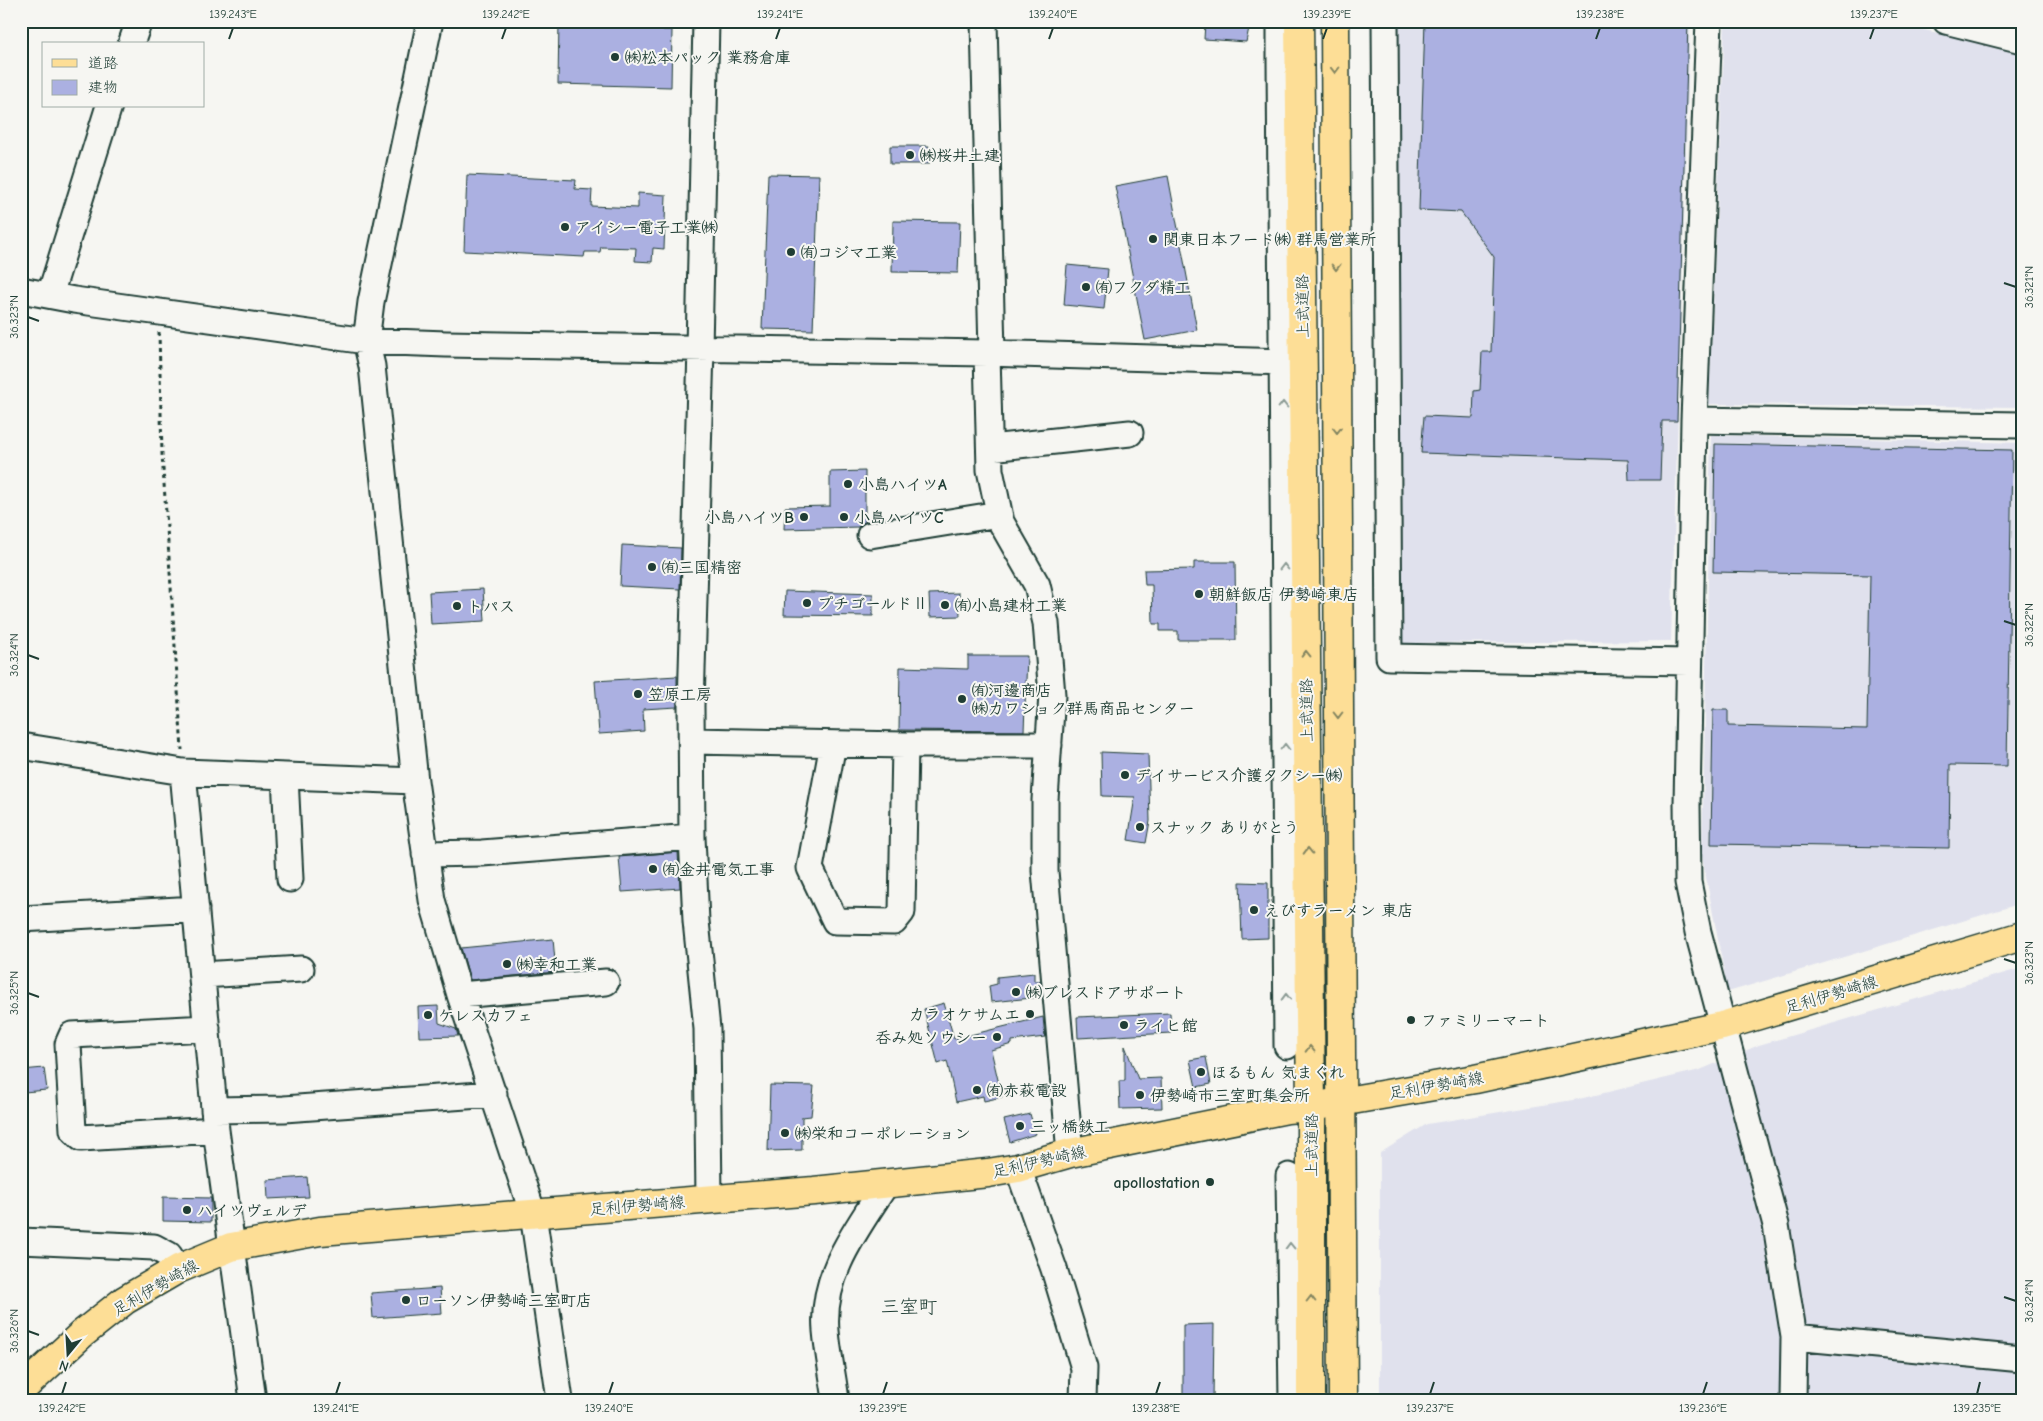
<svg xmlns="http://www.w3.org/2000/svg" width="2043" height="1421" font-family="'Comic Neue','Klee One',sans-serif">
<rect width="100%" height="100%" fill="#f6f6f2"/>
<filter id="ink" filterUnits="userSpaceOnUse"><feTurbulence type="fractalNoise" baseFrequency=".02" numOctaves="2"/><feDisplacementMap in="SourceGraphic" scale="10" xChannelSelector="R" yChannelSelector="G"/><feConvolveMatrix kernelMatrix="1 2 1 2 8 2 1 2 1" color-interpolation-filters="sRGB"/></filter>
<g filter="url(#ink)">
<path fill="#e0e1ed" d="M1396,21H1690L1671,641L1400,643Z
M1725,21H1887L2022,53V407L1709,404Z
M1711,435L2022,443V903L1728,992L1702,856Z
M2022,968V1400H1380V1153L1427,1124L1579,1099L1700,1070L1759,1045Z"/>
<path fill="#abb0e1" stroke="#1f3d34" d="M559,21H662V30H672L671,87L558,84Z
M1209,21H1229V25L1249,28L1246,42L1204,39L1205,23H1209Z
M1425,21H1688L1677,421H1662L1660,480H1629L1628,460L1421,453L1424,416L1473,418L1474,391L1480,390L1482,352H1491L1494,257L1461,212L1419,210Z
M890,146H929V164H890Z
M768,174L819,175L813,330L762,329Z
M467,175L576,180L575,189L592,190L591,206L638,208V193L666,195L664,249L653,248L652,262L635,261L636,248L601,247L600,252H585L584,257L464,251Z
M1168,176L1197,330L1145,340L1115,186Z
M893,221L960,222L958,273L892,272Z
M1067,265L1108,269L1104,309L1064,305Z
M1715,444L2012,450L2007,766L1950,765L1949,848L1711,844L1713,710H1728V726L1867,729L1870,575L1713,572Z
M865,471V522L858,527L784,529L785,507L830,506V472Z
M622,545L681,548L680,589L620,586Z
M1194,562H1235L1236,640H1178V631H1160V624H1153L1152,585H1145L1144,570L1194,569Z
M483,589L485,621L431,624L429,592Z
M785,591L873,594V616L784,615Z
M959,593L960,616L930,617L929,594Z
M968,656H1027L1024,731L899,730L900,667L968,669Z
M677,676V707L643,709L644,731L599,734L595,681Z
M1101,752L1148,754L1150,821L1146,843L1128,840L1135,797L1102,796Z
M678,852L680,888L622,892L619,857Z
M1240,882L1268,883V938L1242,939Z
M553,939L556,972L470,980L461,948Z
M1034,973V981H1040L1042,997L991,1002L989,986L997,984V977Z
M944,1003L954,1039L1043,1017L1045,1037L1012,1041V1044L991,1050L1002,1097L984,1101L983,1096L956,1102L947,1061L938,1064L924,1009Z
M438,1006L439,1023L456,1029L458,1036L419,1037L418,1007Z
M1170,1013L1171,1033L1078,1038L1077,1017Z
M1125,1046L1138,1079L1161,1078L1162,1108L1120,1109L1119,1081H1125Z
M1206,1057L1211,1084L1196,1087L1190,1060Z
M44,1068L47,1090L24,1092L22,1070Z
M770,1085L814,1086L811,1116L802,1117V1150L768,1151Z
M1030,1114L1036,1134L1010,1142L1004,1120Z
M307,1177L309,1197L268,1199L267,1180Z
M163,1197L211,1198V1222L163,1221Z
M440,1288L442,1313L373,1318L371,1293Z
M1214,1324L1213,1400H1183V1325Z"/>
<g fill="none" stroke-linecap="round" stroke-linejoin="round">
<g stroke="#1f3d34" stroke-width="29">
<path id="minor" d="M430,21L371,302L366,341L372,366L415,781L432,900L460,995L533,1214L560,1400
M984,21L992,353
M1285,21L1280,29V60L1287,1046
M1385,21L1389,657L1689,662
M1709,21L1694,420L1687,804L1688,882L1698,932L1776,1225L1794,1337L1793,1400
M1946,21L2022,40
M131,44L139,21
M21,290L74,300L366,341L446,344L987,353L1283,362
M50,295L109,106
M701,348L691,706L692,837L696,921L707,1029L709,1199
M699,349L706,21
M987,353L990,470L1001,522L1037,585L1046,623L1052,695L1045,800V871L1070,1153
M1694,420L2022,425
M990,448L1130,433
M870,535L999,514
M692,741L905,745H1049
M833,744L810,868L835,921L894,922L902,912L905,745
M21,746L183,772L415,781
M183,772L216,1130L253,1400
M285,776L290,879
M425,854L482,853L692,837
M21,919L196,909
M202,975L301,969
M460,995L606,982
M207,1028L72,1035L68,1044L73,1130L81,1138L216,1130
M214,1110L284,1109L494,1094
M1018,1168L1054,1269L1084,1368L1083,1400
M1289,1176L1292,1400
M21,1241L154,1247L169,1255L178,1269
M1794,1337L2022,1359
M836,1400C833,1377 828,1354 826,1331C821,1274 857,1229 886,1184"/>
</g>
<g stroke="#1f3d34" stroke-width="31">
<path id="major" d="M21,1390L82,1334L125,1300L178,1269L231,1247L320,1231L814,1191L988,1173L1018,1168L1070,1153L1287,1109L1311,1107L1475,1079L1722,1026L2022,936"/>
</g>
<g stroke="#1f3d34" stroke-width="31">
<path id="highway" d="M1299,21L1311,1107V1400
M1335,21L1343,1400"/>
</g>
<path stroke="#1f3d34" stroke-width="3" stroke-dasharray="4 4" stroke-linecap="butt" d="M159,332L162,454L182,750"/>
<use href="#minor" stroke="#f6f6f2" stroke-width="25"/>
<use href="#major" stroke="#fdde96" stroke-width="28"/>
<use href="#highway" stroke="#fdde96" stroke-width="28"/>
</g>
<defs><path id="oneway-chevron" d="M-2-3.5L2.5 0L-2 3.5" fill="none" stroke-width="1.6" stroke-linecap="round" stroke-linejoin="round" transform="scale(1.25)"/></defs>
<g stroke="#838560">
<use href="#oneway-chevron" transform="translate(1335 70) rotate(90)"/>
<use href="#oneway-chevron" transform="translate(1336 267) rotate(90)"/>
<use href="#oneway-chevron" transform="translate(1337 430) rotate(90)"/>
<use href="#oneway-chevron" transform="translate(1306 654) rotate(-91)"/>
<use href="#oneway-chevron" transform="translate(1338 715) rotate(90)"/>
<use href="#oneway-chevron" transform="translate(1308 851) rotate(-91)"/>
<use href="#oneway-chevron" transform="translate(1310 1049) rotate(-91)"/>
<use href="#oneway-chevron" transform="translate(1311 1299) rotate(-90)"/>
</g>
<g stroke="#8a9a93">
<use href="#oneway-chevron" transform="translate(1283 405) rotate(-90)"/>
<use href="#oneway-chevron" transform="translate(1284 567) rotate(-90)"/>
<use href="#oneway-chevron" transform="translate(1285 747) rotate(-90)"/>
<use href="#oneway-chevron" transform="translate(1286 997) rotate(-91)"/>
<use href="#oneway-chevron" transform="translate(1290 1246) rotate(-91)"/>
</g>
</g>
<path fill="none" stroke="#1f3d34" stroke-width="2" d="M229,39L233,28M502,39L506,28M776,39L780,28M1049,39L1053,28M1323,39L1327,28M1596,39L1600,28M1870,39L1874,28M2004,283L2016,287M28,317L39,321M2004,621L2016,625M28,655L39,659M2004,959L2016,963M28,993L39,997M2004,1297L2016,1301M28,1331L39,1335M62,1394L66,1382M336,1394L340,1382M609,1394L613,1382M883,1394L887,1382M1156,1394L1160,1382M1430,1394L1434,1382M1703,1394L1707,1382M1977,1394L1980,1382"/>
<g fill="#1f3d34" stroke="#f6f6f2" stroke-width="2">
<circle cx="615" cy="57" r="5"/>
<circle cx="910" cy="155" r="5"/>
<circle cx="565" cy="227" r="5"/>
<circle cx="1153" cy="239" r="5"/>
<circle cx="791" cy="252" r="5"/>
<circle cx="1086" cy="287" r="5"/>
<circle cx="848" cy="484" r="5"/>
<circle cx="804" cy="517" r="5"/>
<circle cx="844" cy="517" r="5"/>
<circle cx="652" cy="567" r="5"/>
<circle cx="1199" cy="594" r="5"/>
<circle cx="807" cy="603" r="5"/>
<circle cx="945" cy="605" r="5"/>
<circle cx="457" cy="606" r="5"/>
<circle cx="638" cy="694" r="5"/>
<circle cx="962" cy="699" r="5"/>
<circle cx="1125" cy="775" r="5"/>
<circle cx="1140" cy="827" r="5"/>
<circle cx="653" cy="869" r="5"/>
<circle cx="1254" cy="910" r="5"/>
<circle cx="507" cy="964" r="5"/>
<circle cx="1016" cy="992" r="5"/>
<circle cx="1030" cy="1014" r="5"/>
<circle cx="428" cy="1015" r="5"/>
<circle cx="1411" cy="1020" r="5"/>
<circle cx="1124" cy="1025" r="5"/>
<circle cx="997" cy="1037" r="5"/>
<circle cx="1201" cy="1072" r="5"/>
<circle cx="977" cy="1090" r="5"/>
<circle cx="1140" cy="1095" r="5"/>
<circle cx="1020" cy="1126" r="5"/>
<circle cx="785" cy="1133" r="5"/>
<circle cx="1210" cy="1182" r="5"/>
<circle cx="187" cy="1210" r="5"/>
<circle cx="406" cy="1300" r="5"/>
</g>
<g text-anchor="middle" stroke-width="4" stroke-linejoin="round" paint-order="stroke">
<g font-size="16" font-weight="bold" fill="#1f3d34" stroke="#f6f6f2" text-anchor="start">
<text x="625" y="63">㈱松本パック 業務倉庫</text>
<text x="920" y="161">㈱桜井土建</text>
<text x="575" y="233">アイシー電子工業㈱</text>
<text x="1163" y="245">関東日本フード㈱ 群馬営業所</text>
<text x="801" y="258">㈲コジマ工業</text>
<text x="1096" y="293">㈲フクダ精工</text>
<text x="858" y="490">小島ハイツA</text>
<text x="794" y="523" text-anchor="end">小島ハイツB</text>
<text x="854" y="523">小島ハイツC</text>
<text x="662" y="573">㈲三国精密</text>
<text x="1209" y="600">朝鮮飯店 伊勢崎東店</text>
<text x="817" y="609">プチゴールドⅡ</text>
<text x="955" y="611">㈲小島建材工業</text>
<text x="467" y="612">トパス</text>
<text x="972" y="696">㈲河邊商店<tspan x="972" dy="18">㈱カワショク群馬商品センター</tspan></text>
<text x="648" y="700">笠原工房</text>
<text x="1135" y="781">デイサービス介護タクシー㈱</text>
<text x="1150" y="833">スナック ありがとう</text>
<text x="663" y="875">㈲金井電気工事</text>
<text x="1264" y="916">えびすラーメン 東店</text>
<text x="517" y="970">㈱幸和工業</text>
<text x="1026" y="998">㈱ブレスドアサポート</text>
<text x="1020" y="1020" text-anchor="end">カラオケサムエ</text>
<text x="438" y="1021">ケレスカフェ</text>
<text x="1421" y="1026">ファミリーマート</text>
<text x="1134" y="1031">ライヒ館</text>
<text x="987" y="1043" text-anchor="end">呑み処ソウシー</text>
<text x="1211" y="1078">ほるもん 気まぐれ</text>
<text x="987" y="1096">㈲赤萩電設</text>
<text x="1150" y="1101">伊勢崎市三室町集会所</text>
<text x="1030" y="1132">三ッ橋鉄工</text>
<text x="795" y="1139">㈱栄和コーポレーション</text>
<text x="1200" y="1188" text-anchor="end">apollostation</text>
<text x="197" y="1216">ハイツヴェルデ</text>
<text x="416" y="1306">ローソン伊勢崎三室町店</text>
</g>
<g font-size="16" fill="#1f3d34" stroke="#f6f6f2">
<text transform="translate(1302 306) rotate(-91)" y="6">上武道路</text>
<text transform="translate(1306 710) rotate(-91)" y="6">上武道路</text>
<text transform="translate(1831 994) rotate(-17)" y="6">足利伊勢崎線</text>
<text transform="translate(1436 1085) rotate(-10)" y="6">足利伊勢崎線</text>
<text transform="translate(1311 1145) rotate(-90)" y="6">上武道路</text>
<text transform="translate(1039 1161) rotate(-13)" y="6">足利伊勢崎線</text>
<text transform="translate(637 1205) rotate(-5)" y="6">足利伊勢崎線</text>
<text transform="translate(155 1287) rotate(-30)" y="6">足利伊勢崎線</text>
</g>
<g font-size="19" fill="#1f3d34" stroke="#f6f6f2">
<text x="909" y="1313">三室町</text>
</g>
</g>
<rect width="2043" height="1421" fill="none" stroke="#f6f6f2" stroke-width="55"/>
<rect x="42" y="42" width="162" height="65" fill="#f6f6f2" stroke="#a0aca6"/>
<rect x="52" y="59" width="25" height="8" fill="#fdde96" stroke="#a0aca6"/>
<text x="88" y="68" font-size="15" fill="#1f3d34">道路</text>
<rect x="52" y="80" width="25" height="15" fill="#abb0e1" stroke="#a0aca6"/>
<text x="88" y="92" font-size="15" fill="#1f3d34">建物</text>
<g transform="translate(68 1354) rotate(198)" stroke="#f6f6f2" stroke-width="4" paint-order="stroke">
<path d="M0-4L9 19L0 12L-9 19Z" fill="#1f3d34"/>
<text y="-8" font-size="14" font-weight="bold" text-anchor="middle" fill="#1f3d34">N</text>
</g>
<rect x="28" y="28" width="1988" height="1366" fill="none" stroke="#1f3d34" stroke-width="2"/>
<g font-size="12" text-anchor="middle" fill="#1f3d34">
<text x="233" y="18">139.243°E</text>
<text x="506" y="18">139.242°E</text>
<text x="780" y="18">139.241°E</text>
<text x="1053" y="18">139.240°E</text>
<text x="1327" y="18">139.239°E</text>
<text x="1600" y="18">139.238°E</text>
<text x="1874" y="18">139.237°E</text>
<text transform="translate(2029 287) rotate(-90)" y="4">36.321°N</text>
<text transform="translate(14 317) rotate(-90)" y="4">36.323°N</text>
<text transform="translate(2029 625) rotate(-90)" y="4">36.322°N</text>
<text transform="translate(14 655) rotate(-90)" y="4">36.324°N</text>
<text transform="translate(2029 963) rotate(-90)" y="4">36.323°N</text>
<text transform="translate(14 993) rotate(-90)" y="4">36.325°N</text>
<text transform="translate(2029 1301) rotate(-90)" y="4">36.324°N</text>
<text transform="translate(14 1331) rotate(-90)" y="4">36.326°N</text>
<text x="62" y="1412">139.242°E</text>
<text x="336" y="1412">139.241°E</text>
<text x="609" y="1412">139.240°E</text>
<text x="883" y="1412">139.239°E</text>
<text x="1156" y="1412">139.238°E</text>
<text x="1430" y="1412">139.237°E</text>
<text x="1703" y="1412">139.236°E</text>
<text x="1977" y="1412">139.235°E</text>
</g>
</svg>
